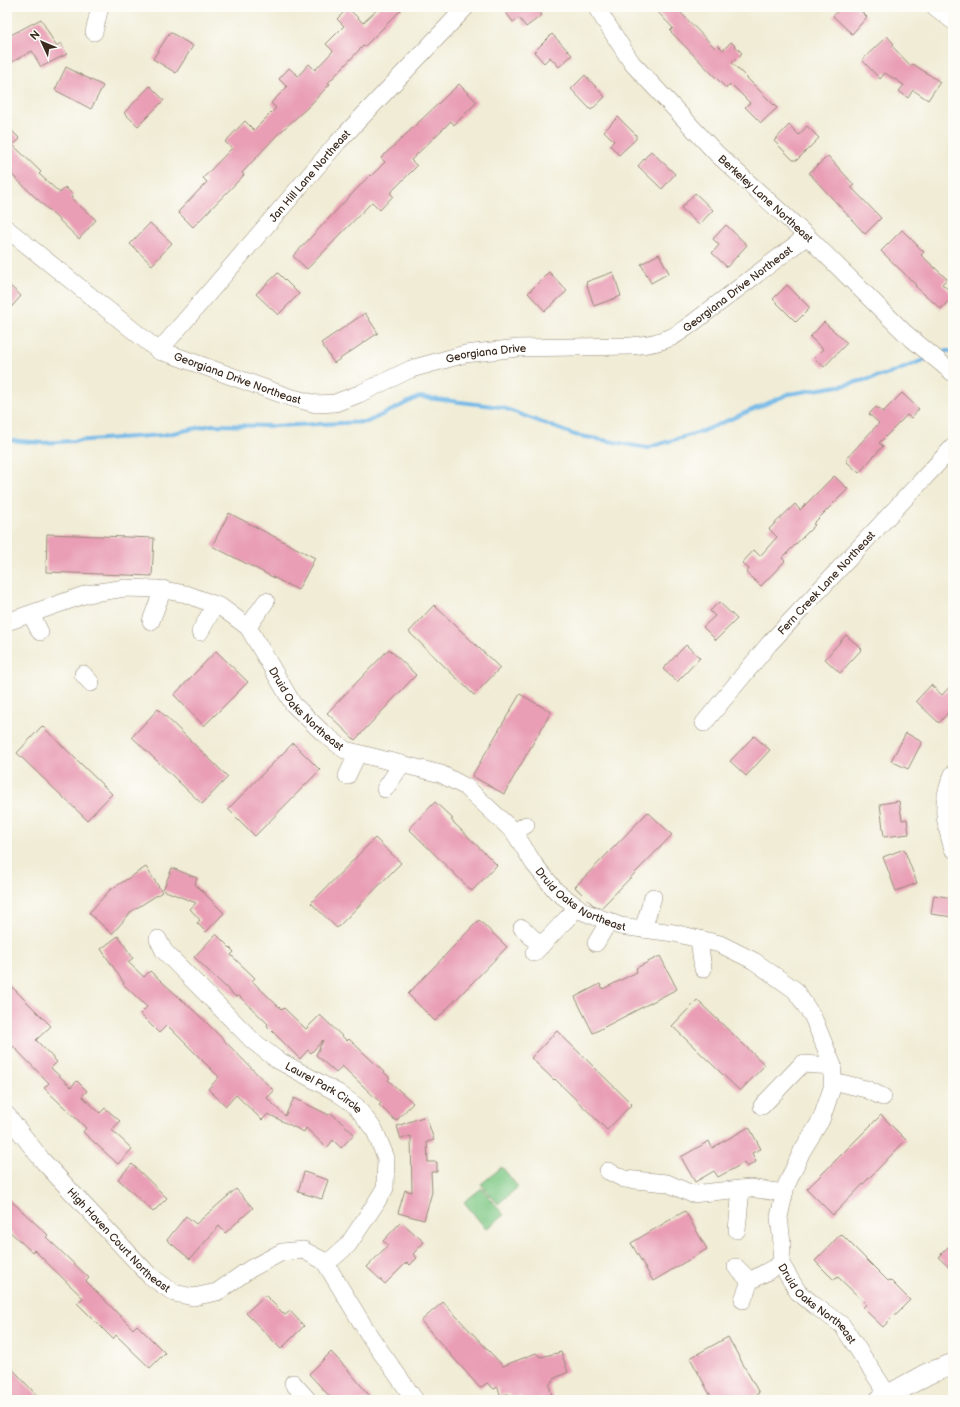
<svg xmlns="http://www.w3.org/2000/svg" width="960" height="1407" font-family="'Balsamiq Sans',sans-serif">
<rect width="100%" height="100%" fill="#fdfcf7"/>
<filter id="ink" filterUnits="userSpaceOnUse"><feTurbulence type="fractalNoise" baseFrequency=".025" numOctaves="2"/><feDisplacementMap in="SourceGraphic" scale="8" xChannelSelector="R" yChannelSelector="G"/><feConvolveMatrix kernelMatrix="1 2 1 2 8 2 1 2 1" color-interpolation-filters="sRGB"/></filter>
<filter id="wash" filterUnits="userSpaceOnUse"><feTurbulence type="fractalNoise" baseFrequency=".012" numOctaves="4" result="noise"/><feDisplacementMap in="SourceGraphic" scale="16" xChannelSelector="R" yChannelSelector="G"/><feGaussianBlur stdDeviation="0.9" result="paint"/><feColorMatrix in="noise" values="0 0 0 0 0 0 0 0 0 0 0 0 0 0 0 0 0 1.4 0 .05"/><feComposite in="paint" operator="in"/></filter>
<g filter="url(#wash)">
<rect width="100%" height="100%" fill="#f0ecd5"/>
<path fill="#7fc986" stroke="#5d7a52" d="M502,1167L518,1187L498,1204L481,1184Z
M482,1188L504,1215L486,1229L464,1202Z"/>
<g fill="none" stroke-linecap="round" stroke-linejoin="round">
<path stroke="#6eb6e6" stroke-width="4" d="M938,354L946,351H953
M7,440L43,443L163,435L212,425L273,426L367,422L419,397L501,407L575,435L647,448L703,431L789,394L845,385L892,373L928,358"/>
</g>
<g id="blocks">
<path fill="#e99eb5" d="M380,7H404L364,47L363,46L328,83L330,84L308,107L277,135L242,173L244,175L193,227L178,212L207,182L203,178L232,148L225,142L245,121L254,130L276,108L271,103L287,87L279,79L289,68L298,76L309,64L315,70L333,51L326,44L344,26L337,19L348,8L363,23Z
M502,7H536L542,15L526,27L519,18L513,22Z
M653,7H675L715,48L718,45L723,50L731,42L742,53L732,63L777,108L761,123L745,107L750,103L731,84L726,88L670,31L673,28Z
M841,7H856L867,17L852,34L833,16Z
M41,19L56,46L61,43L67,54L41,67L32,51L12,62L7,52V37Z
M170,32L193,46L176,73L153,59Z
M552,34L572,55L559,67L550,57L544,63L534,52Z
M887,36L894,44L892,46L911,66L913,64L940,82L928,100L913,90L908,98L899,91L904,85L885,73L880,79L862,60Z
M66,67L103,86L91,109L55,90Z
M585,75L605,97L591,110L571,89Z
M459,84L477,102L454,125L451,121L411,160L417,166L390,193L393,196L380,210L372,202L307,269L293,256L370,175L371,176L385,162L381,158Z
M150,86L164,100L138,126L124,113Z
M618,117L636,135V139L619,155L610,145L614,141L604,131Z
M789,125L799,135L807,126L819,138L797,160H793L774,141Z
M7,126L20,139L13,145L41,172L39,174L60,193L65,187L73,195L71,198L96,220L79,239L7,170Z
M651,151L675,174L662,189L638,166Z
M828,156L854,185L851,187L881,218L865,234L809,173Z
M695,193L713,210L699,225L681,208Z
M150,223L172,243L152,265L130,244Z
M726,225L747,245L727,267L712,253L719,245L713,239Z
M902,230L924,252L921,255L947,279L942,284L953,294V296L941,309L915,286L916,285L881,251Z
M659,254L669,273L651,283L641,264Z
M549,272L567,291L545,311L528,293Z
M613,272L621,296L594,306L586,282Z
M278,273L299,294L278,315L256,294Z
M7,283L21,296L7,312Z
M787,285L810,308L796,322L773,299Z
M365,313L378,333L334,363L321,343Z
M824,322L847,343L824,367L814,358L823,349L810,337Z
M902,393L919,409L911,418L907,415L879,443L883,446L859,473L847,462V458L879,423L869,414L876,407L883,412Z
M834,476L848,489L813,524L815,525L782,558L785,561L761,586L746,573L749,569L742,563L754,550L760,556L777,537L769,529L795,504L800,510Z
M229,513L315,558L298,590L212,546Z
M47,534L154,538L152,576L46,572Z
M719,602L737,619L716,640L703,627L715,616L710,611Z
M434,605L500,668L474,695L409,632Z
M846,635L862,649L840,673L825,659Z
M686,645L700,658L677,682L663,669Z
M389,649L416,675L355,740L327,713Z
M216,651L248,682L204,726L174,695Z
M953,683V707L939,723L916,701L931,685L942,695Z
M520,694L551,712L504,794L472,776Z
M158,709L228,777L202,804L132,737Z
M42,726L112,794L87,820L17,753Z
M906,733L922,742L908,769L891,761Z
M754,736L770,750L746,776L730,761Z
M293,743L320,770L255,836L228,809Z
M899,801L902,820L907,819L909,834L884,837L880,804Z
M435,802L453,819L451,820L497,865L472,891L409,829Z
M648,812L672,835L601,908L593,905L575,887Z
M375,838L401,863L337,928L311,903Z
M904,849L917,883L896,891L883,857Z
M146,867L162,892L132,911L112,934L89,913L110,890Z
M172,868L197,878L195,884L224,913L206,932L197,923L200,920L190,909L196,903L163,890Z
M934,895L953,898V917L931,914Z
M479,920L507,947L435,1021L408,994Z
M216,934L234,952L231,955L255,978L252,981L282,1010L284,1008L306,1029L320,1015L347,1041L349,1039L366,1055L390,1078L388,1080L413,1103L396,1121L379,1105L381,1103L342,1066L336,1073L316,1055L323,1040L311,1053L308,1050L300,1059L267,1026L268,1024L238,995L236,997L194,957Z
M118,936L133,958L128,962L144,977L150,971L203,1019L274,1091L267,1098L285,1116L294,1098L329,1115L331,1113L354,1134L341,1148L333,1140L327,1148L306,1128L304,1132L268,1114L262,1120L236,1095L226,1106L208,1089L219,1077L167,1025L159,1033L140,1014L147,1007L123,984L124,983L101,949Z
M660,956L677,989L593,1033L575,997L600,984L603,989L637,972L636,968Z
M7,982L51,1026L36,1040L57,1062L51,1068L71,1087L77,1081L87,1091L82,1096L100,1113L105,1108L120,1121L112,1130L132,1149L118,1164L83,1132L86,1128L44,1088L49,1083L7,1040Z
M697,1000L765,1065L740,1091L672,1026Z
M557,1031L632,1104L607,1130L555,1079L554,1080L531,1058Z
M881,1115L906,1140L833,1215L807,1189Z
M426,1116L434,1140L427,1142L428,1162H437V1172H431L432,1192L424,1220L398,1213L405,1190L412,1192L411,1136L401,1139L397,1126Z
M749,1127L761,1149L752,1153L756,1162L747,1167L744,1163L718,1177L714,1171L695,1182L681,1157L709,1141L712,1148Z
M132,1164L167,1198L153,1212L118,1179Z
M304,1172L328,1180L322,1199L298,1192Z
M236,1189L253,1208L225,1233L219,1226L190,1259L167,1240L186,1216L196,1224Z
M7,1197L48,1235L46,1237L89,1278L86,1281L133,1329L137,1325L165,1353L150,1368L116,1335L113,1339L77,1303L83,1298L34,1250L32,1252L7,1229Z
M685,1211L707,1249L653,1281L631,1243Z
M401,1222L424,1242L413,1254L417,1258L410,1265L407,1262L385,1284L367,1267L388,1245L383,1241Z
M841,1234L888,1281L890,1280L910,1300L883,1327L863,1308L866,1304L838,1277L834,1280L815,1261Z
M953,1242V1271L938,1257Z
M265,1295L285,1315L290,1311L304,1326L281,1349L246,1313Z
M443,1302L503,1366L536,1353L541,1357L561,1352L568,1372L555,1378L549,1385L553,1400H522L520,1396L511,1398L509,1394L500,1395L498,1387L494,1389L487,1383L480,1388L421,1321Z
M728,1337L759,1393L746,1400H713L690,1358Z
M331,1352L349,1371L373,1400H333L309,1374Z
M7,1363L41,1400H11L7,1395Z"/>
</g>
</g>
<g filter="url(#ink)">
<use href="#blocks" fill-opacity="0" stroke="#968b7a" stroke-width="1"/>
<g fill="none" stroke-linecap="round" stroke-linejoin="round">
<g stroke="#968b7a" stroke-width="18">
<g id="minor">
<path id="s1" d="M596,7L632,63L717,154L807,236L905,333L953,373"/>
<path d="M935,7L953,21"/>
<path d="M94,32L100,7"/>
<path id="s2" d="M7,229L159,351L173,355L289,397L316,404L335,403L359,394L411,369L465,354L518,348L631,346C645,345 659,343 672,337C678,334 684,329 690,325L807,236"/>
<path id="s3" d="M159,351L338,142L466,7"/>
<path d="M31,614L40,632"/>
<path d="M151,621L163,589"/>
<path id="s4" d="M7,622L87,594L125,588L158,589L186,594L221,607L248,627L293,704L322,732L345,750L441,774L466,787L514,832L534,864L556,891L584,912L620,926L674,933L720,944L754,961L795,990L813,1017L833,1066L832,1088L821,1120L802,1151L786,1186L779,1217L782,1243L781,1264L798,1292L814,1305L842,1325L888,1395L889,1400"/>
<path d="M248,627L266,601"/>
<path d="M200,632L215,605"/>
<path d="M83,674L91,683"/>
<path id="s5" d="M704,723L769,644L953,447"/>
<path d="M953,774C940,802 944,821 953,849"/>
<path d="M347,776L358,753"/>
<path d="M385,789L402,764"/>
<path d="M514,832L526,825"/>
<path d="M522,928L541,946"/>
<path d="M643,929L653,897"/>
<path id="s6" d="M158,939L164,951L253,1041L276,1059L338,1093L356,1106L375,1131L386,1158L385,1188L374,1206L348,1245L326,1264"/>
<path d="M699,939L703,969"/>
<path d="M596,943L609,921"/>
<path d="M534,953L578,907"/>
<path d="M833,1081L866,1089L883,1097"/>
<path d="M762,1106L802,1064L833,1066"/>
<path id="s7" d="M7,1115L42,1160L149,1275L174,1293L193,1297L217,1292L250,1269L282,1252L303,1250L322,1260L326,1264L371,1338L415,1400"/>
<path d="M608,1171L624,1179L667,1183L692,1194L750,1188L784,1193"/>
<path d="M737,1230L741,1189"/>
<path d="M736,1267L750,1281L781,1264"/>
<path d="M743,1300L750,1281"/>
<path d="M293,1383L308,1400"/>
</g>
</g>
<g stroke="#968b7a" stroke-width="22">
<path id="major" d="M880,1400L927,1374L953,1364"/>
</g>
<use href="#minor" stroke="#fff" stroke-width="17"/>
<use href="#major" stroke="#fff" stroke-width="21"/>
</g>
</g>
<g text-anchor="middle" stroke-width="3" stroke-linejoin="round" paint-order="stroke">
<g font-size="11" fill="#3b2a1e" stroke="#fdfcf7">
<text dy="4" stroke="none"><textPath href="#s3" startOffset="231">Jan Hill Lane Northeast</textPath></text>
<text dy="4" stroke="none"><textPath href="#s1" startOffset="257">Berkeley Lane Northeast</textPath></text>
<text dy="4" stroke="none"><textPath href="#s2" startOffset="809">Georgiana Drive Northeast</textPath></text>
<text dy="4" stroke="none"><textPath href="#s2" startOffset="540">Georgiana Drive</textPath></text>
<text dy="4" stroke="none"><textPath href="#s2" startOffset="278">Georgiana Drive Northeast</textPath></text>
<text dy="4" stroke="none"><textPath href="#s5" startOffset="186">Fern Creek Lane Northeast</textPath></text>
<text dy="4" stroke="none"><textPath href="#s4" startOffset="357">Druid Oaks Northeast</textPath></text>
<text dy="4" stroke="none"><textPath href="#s4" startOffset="705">Druid Oaks Northeast</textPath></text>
<text dy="4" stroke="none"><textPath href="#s6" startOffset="225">Laurel Park Circle</textPath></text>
<text dy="4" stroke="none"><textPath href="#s7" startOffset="168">High Haven Court Northeast</textPath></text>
<text dy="4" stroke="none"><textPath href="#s4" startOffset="1293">Druid Oaks Northeast</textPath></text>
</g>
</g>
<rect width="960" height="1407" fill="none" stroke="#fdfcf7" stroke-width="24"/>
<g transform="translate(42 42) rotate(314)" stroke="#fdfcf7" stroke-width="3" paint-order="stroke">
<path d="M0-3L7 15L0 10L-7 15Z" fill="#3b2a1e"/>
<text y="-6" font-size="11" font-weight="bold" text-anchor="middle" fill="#3b2a1e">N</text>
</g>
</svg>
